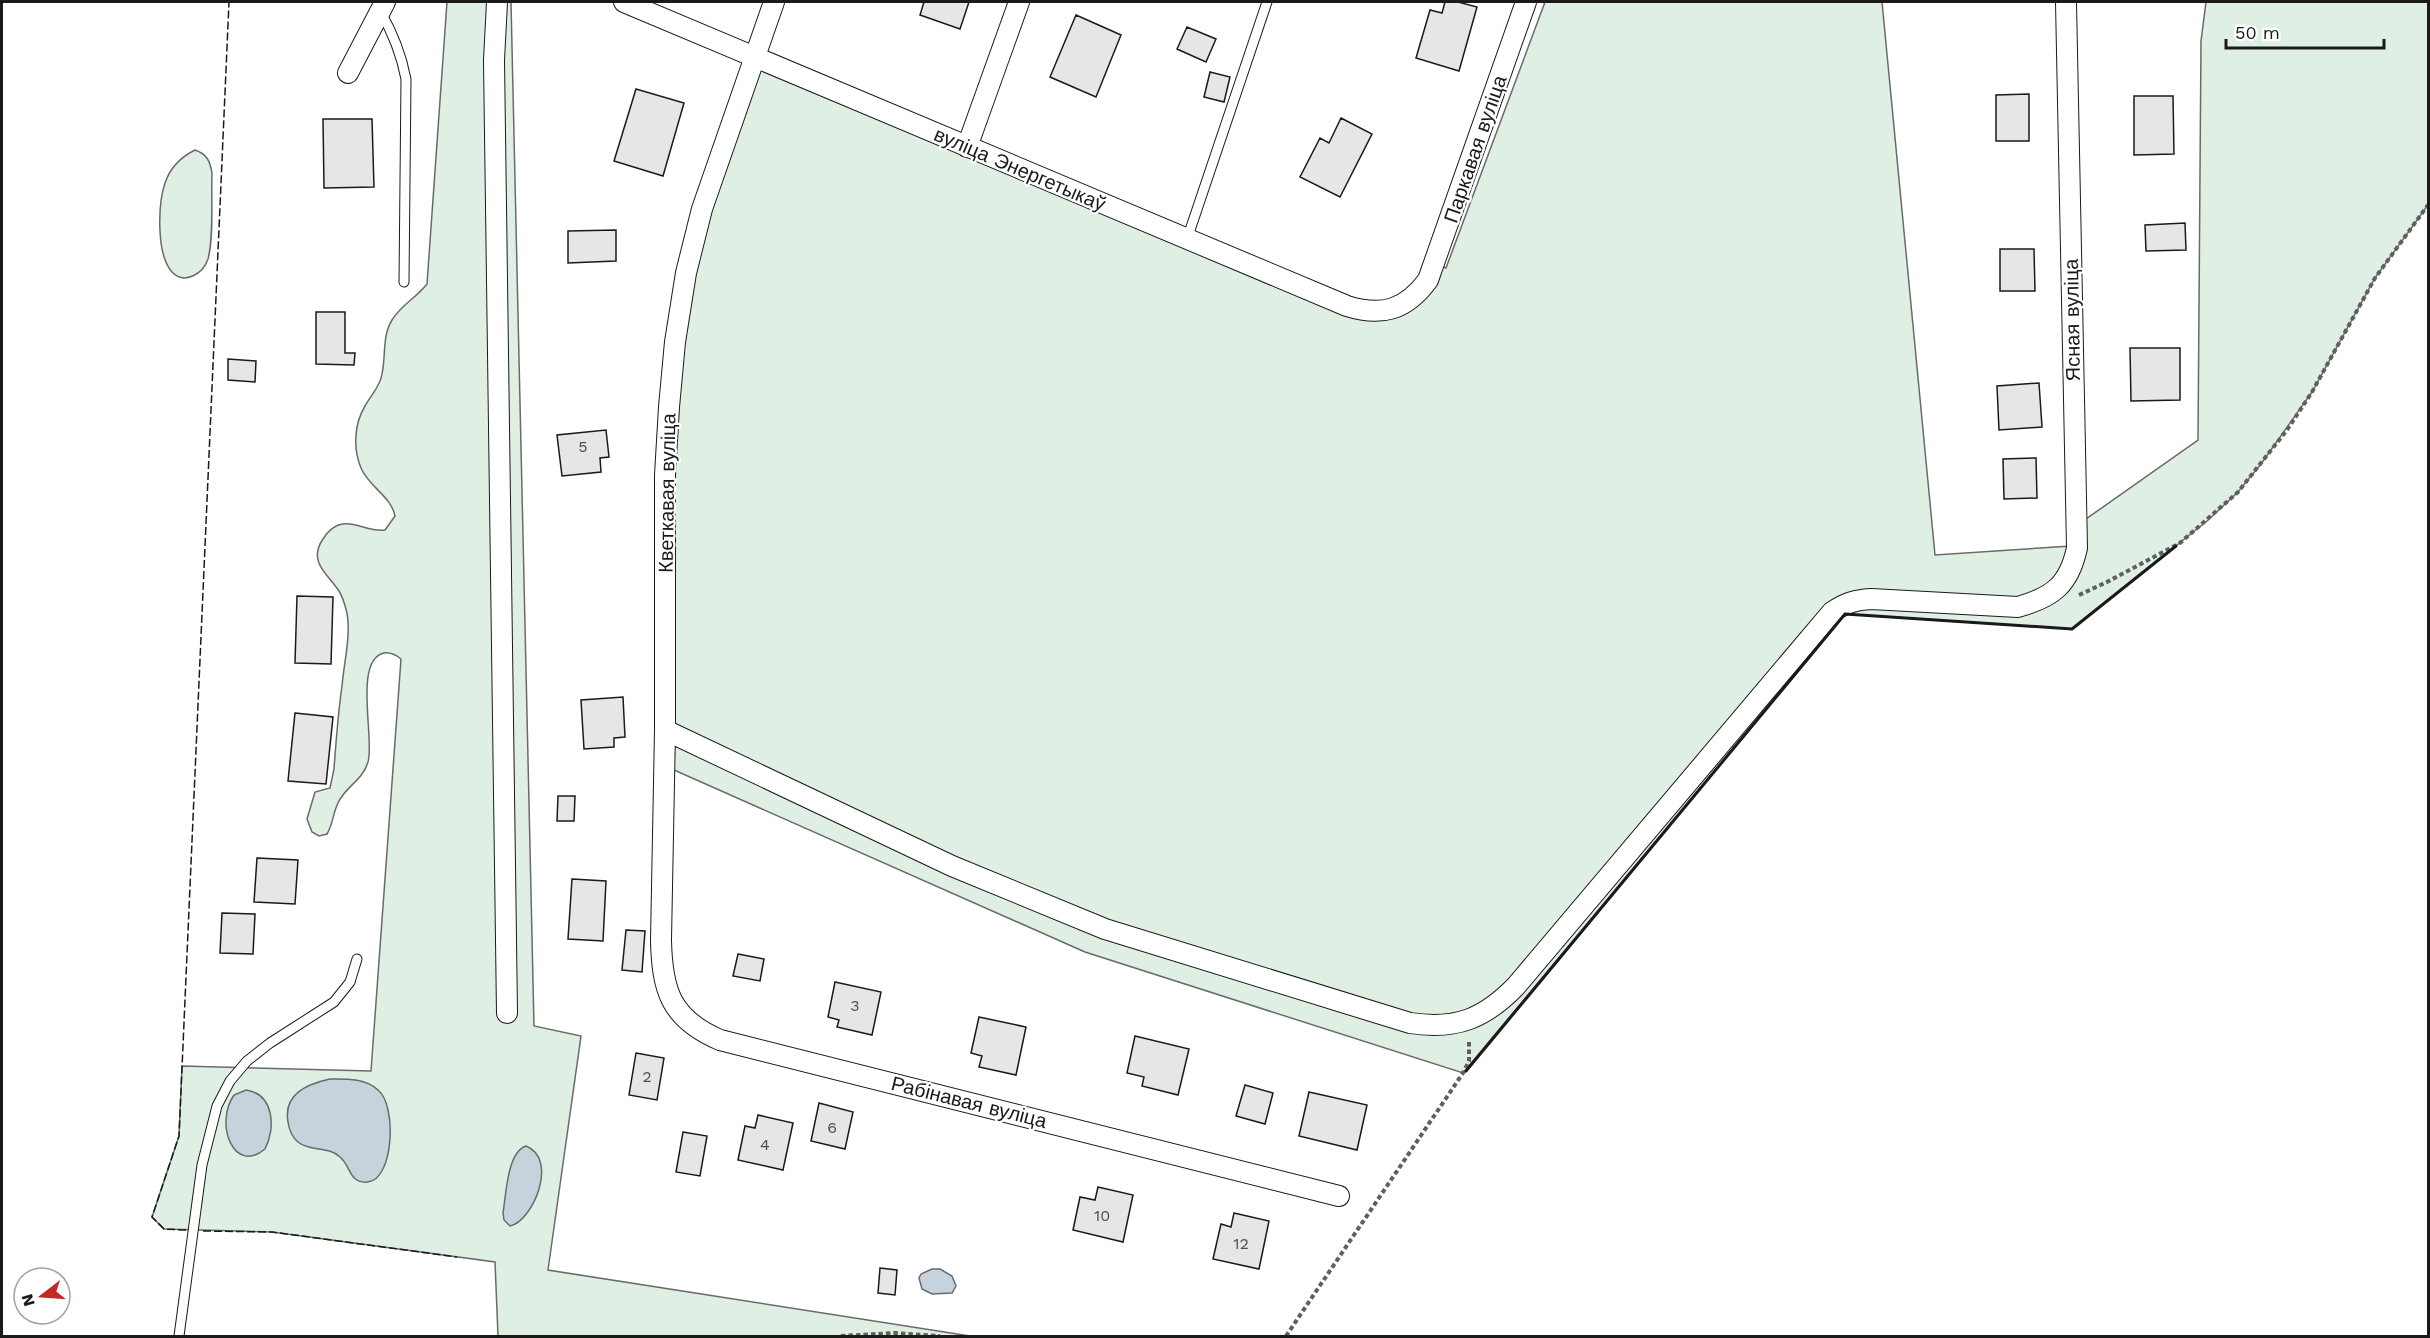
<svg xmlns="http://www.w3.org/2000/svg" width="2430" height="1338" font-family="'Work Sans',sans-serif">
<rect width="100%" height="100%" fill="#fff"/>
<path fill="#e0efe3" stroke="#6a6a6a" stroke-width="1.5" d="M447,2H511L534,1026L581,1036L548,1270L970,1336H498L495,1262L272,1232L164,1229L152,1217L179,1136L182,1066L371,1071L401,659C396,655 391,652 384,653C353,660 375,740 368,762C363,780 345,787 338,803C333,813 333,824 327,834L319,836L312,832L307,819L315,792L330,788L334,769C336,741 338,714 342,686C344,662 351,636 347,613C345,605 343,597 339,591C329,575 307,562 323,539C342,509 363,533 385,530L395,516C391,496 369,487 361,468C353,449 354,424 365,406C371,395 380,387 382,374C386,356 382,336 392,320C401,305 416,298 427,284Z
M1545,2H1882L1935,555L2086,545V519L2198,440L2201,41L2206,2H2428V205L2375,278L2312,392L2261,464L2238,492L2207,521L2072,629L1845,614L1463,1073L1085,952L665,766L675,342L754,57L1347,306L1392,309L1435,263L1446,268Z
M195,150C207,154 210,161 212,173C211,197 214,237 208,259C203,274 184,285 172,272C156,254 158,204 165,183C170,168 181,157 195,150Z"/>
<path fill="#c6d2dc" stroke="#6a6a6a" stroke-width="1.5" d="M330,1079C346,1079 365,1078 378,1090C397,1105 394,1179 368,1182C349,1184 351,1166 340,1157C329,1146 310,1152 298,1142C292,1137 289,1129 288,1122C283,1094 307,1084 330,1079Z
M246,1090C274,1094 276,1128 265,1149C234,1175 214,1124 234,1095Z
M526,1146C559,1159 533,1221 510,1226L504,1220L503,1213C506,1196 507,1152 526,1146Z
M932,1269H940L952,1276L956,1286L952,1293L932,1294L922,1289L919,1278L921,1274Z"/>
<path fill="#e6e6e6" stroke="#1a1a1a" stroke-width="1.5" d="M924,2H969L960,29L920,15Z
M1445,2H1458L1477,7L1459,71L1416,58L1430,10L1442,13Z
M1076,15L1121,35L1096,97L1050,77Z
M1187,27L1216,39L1206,62L1177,49Z
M1210,72L1230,77L1224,102L1204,97Z
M636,89L684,103L663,176L614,161Z
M2029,94V141H1996V95Z
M2134,96H2173L2174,154L2134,155Z
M1341,118L1372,134L1340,197L1300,177L1320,138L1329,143Z
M323,119H372L374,187L324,188Z
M2185,223L2186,250L2146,251L2145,225Z
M616,230V261L568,263V231Z
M2000,249H2034L2035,291H2000Z
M316,312H345V353H355L354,365L316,364Z
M2130,348H2180V400L2131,401Z
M228,359L256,361L255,382L228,380Z
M2039,383L2042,427L1999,430L1997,386Z
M606,430L609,457L600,458L601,472L562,476L557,435Z
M2036,458L2037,498L2004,499L2003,459Z
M297,596L333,597L331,664L295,663Z
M623,697L625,737L614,738V747L584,749L581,700Z
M295,713L333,717L326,784L288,781Z
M558,796H575L574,821H557Z
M257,858L298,860L295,904L254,902Z
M572,879L606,881L603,941L568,939Z
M222,913L255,914L253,954L220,953Z
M626,930L645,931L642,972L622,970Z
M738,954L764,959L760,981L733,976Z
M835,982L881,992L872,1035L837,1027L839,1020L828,1017Z
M979,1017L1026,1027L1016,1075L979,1067L982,1056L971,1053Z
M1135,1036L1189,1049L1178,1095L1142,1086L1144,1077L1127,1073Z
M636,1053L664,1058L657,1100L629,1095Z
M1245,1085L1273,1093L1265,1124L1236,1116Z
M1309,1092L1367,1105L1357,1150L1299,1136Z
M819,1103L853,1112L845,1149L811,1141Z
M758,1115L793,1123L783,1170L738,1160L745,1126L755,1128Z
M683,1132L707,1136L700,1176L676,1172Z
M1098,1187L1133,1195L1123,1242L1073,1230L1080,1197L1095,1200Z
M1234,1213L1269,1221L1259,1269L1213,1259L1221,1224L1231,1227Z
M880,1268L897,1270L895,1295L878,1293Z"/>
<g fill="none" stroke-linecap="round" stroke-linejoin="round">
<g stroke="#1a1a1a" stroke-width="11">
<path id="lane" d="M380,11C393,33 401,53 406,79L404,282
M1187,239L1267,2
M179,1336L202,1165L217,1106L230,1081L247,1061L270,1043L334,1002L350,982L357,959"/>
</g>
<g stroke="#1a1a1a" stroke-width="22">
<path id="street" d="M497,2L494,60L507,1013
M624,2L1347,306C1382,317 1406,310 1428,280L1526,2
M774,2L702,209L686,273L675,342L669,407L665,475V730L661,940C662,991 671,1019 720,1040L1339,1196
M348,73L385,2
M967,147L1019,2
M665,730L952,866L1105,929L1410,1023C1456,1030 1484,1019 1516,986L1832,612C1845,603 1855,600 1871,599L2018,607C2053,597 2069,585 2077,548L2066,2"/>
</g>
<path stroke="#5f5f5f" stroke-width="4" stroke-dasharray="4.5 3" stroke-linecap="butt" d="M2079,595L2107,582L2180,543L2238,492L2287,430L2312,392L2375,278L2428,205
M841,1336L895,1333L940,1336
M1286,1336L1463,1073L1469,1061V1039"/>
<use href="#lane" stroke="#fff" stroke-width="9"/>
<use href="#street" stroke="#fff" stroke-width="20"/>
<path stroke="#1a1a1a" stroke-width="1.5" stroke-dasharray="8 3" stroke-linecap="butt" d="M186,1230L164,1229L152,1217L179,1136L229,2
M203,1231L272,1232L457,1257"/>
<path stroke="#1a1a1a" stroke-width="3" d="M1466,1071L1845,614L2072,629L2176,546"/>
</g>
<g text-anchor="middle" stroke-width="4.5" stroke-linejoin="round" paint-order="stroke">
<g font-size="16" fill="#4d4d4d">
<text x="583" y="452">5</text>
<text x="855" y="1011">3</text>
<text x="647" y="1082">2</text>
<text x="832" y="1133">6</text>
<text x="765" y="1150">4</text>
<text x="1102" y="1221">10</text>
<text x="1241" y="1249">12</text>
</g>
<g font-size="20" fill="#1a1a1a" stroke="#fff">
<text transform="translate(1475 149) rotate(-71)" y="7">Паркавая вуліца</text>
<text transform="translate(1020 169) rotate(23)" y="7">вуліца Энергетыкаў</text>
<text transform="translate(2072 320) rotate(-91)" y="7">Ясная вуліца</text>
<text transform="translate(667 493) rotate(-89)" y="7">Кветкавая вуліца</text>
<text transform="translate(969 1102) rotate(14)" y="7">Рабінавая вуліца</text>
</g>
</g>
<rect width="2430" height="1338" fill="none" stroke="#1a1a1a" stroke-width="6"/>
<g transform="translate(42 1296) rotate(253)"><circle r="28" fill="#ffffff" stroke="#a3a3a3" stroke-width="1.5"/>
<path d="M0-4.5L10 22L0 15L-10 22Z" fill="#c62828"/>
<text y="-9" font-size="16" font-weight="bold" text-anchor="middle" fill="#1a1a1a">N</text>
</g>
<path d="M2226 39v9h158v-9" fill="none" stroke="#1a1a1a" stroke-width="3"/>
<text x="2235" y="39" font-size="18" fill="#1a1a1a" stroke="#ffffff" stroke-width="4.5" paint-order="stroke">50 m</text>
</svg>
